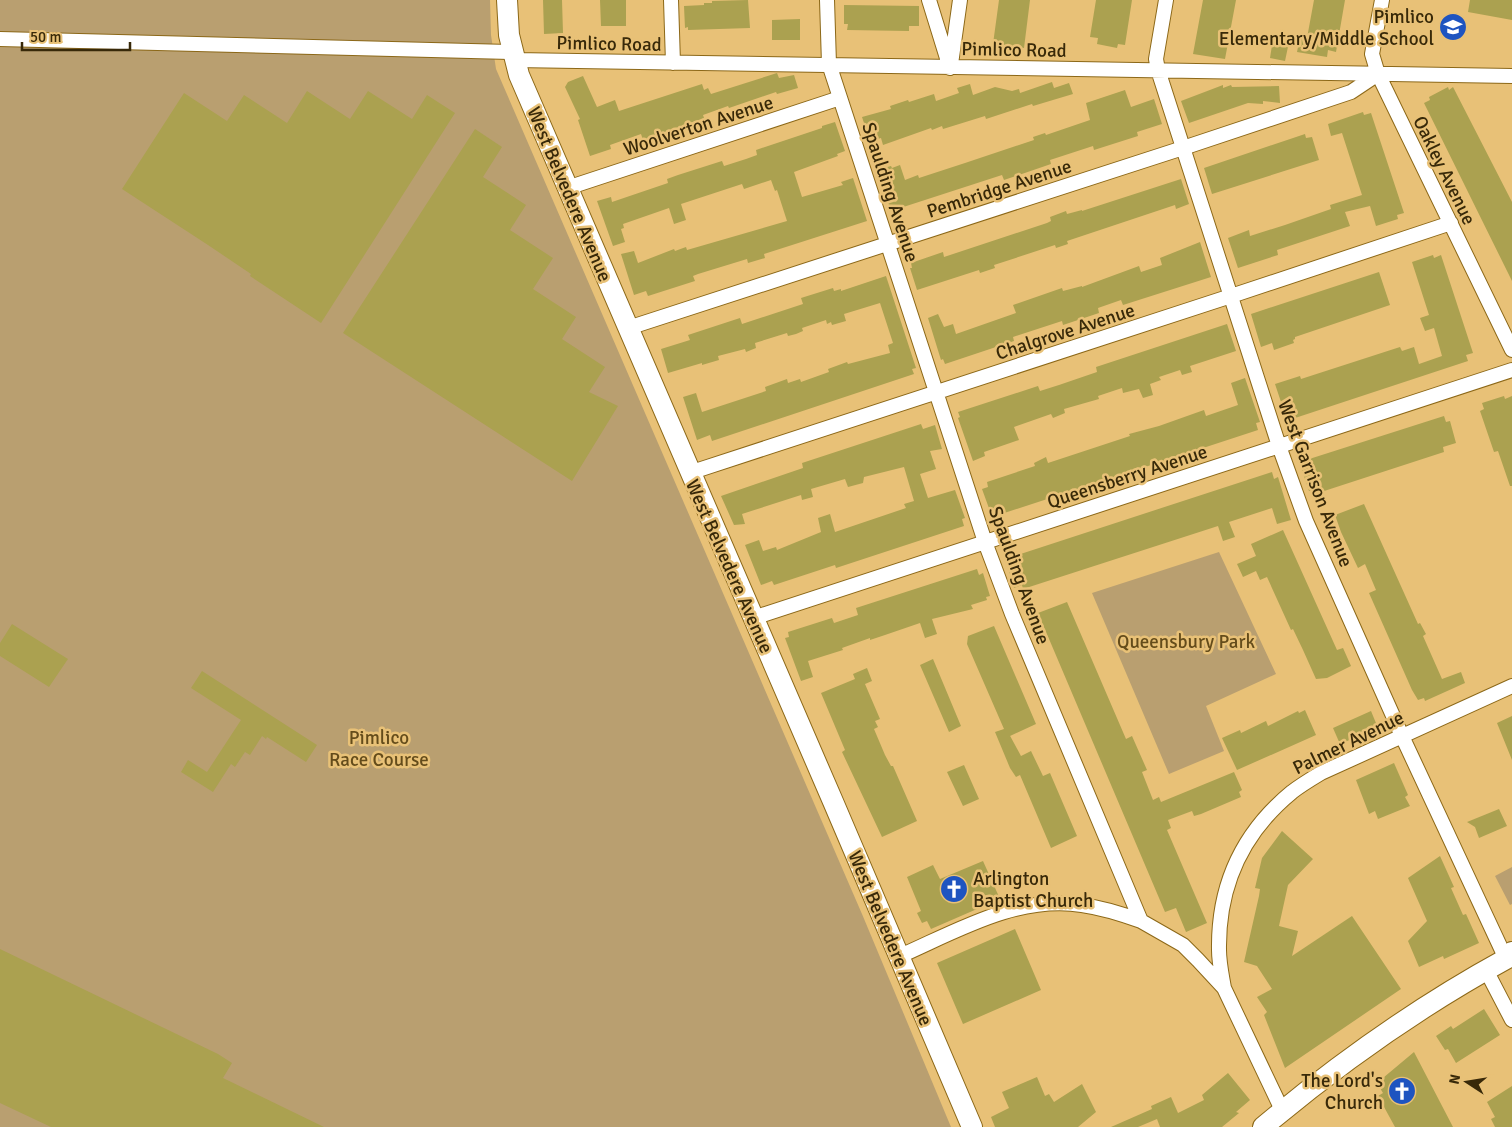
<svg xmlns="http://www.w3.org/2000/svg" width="1512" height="1127" font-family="Signika,sans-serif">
<rect width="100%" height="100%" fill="#e8c177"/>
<path fill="#b99f70" d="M0,0H490L491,35L496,69L862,914L951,1127H0Z
M1219,552L1276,674L1206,706L1224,751L1169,774L1092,593Z
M1512,867V904L1510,905L1495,876Z"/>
<path fill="#aba150" d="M543,0H562L563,33L544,34Z
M600,0H626V26H601Z
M748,0L750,28L688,30V27L685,28L684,6L704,5V3H712V1Z
M999,0H1030L1024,48L993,44Z
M1096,0H1132L1125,45L1118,44L1117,48L1097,44L1098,38L1090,37Z
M1203,0H1236L1225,59L1193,54Z
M1314,0H1345L1336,52L1328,50L1327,57L1297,52L1300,37L1307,38Z
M1470,0H1512V20L1468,12Z
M844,5L919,6V26H909V31L847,30L848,24H844Z
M800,19V40H772V20Z
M1273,39L1289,42L1285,61L1270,58Z
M777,73L779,78L794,75L798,88L777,94L776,92L729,108L728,106L703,115L704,118L643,140L641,134L610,145L611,149L590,156L578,120L580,119L565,87L568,82L583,76L597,107L615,100L619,111L702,84L704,90L708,88L711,94Z
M1052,82L1054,88L1069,83L1073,94L1033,106L1032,104L986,119L985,116L943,129L942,126L932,130L931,128L883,145L881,138L870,141L862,117L891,109L890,106L908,100L909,102L934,94L936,101L959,93L957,88L970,84L973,95L995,87L1012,91L1019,89L1020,93Z
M1223,85V88L1231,85L1232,87L1279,86L1280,103L1263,101V104L1248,103L1189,123L1181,101Z
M1448,87L1449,90L1453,87L1512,202V281L1424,103L1430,100L1429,97Z
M1125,90L1131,107L1154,99L1162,124L1137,132L1138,136L1094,150L1093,146L1050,160L1051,164L1004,180L1002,175L891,211L877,170L891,166L892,168L900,165L905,180L918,175L919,178L965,163L1034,140L1033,137L1045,133L1046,135L1090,120L1086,103Z
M307,91L350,119L368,91L412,119L427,95L455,113L321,323L250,276L251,274L208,245L122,189L184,93L227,121L244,95L287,123Z
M1363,112L1364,115L1371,113L1404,213L1397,215L1398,219L1376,226L1370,206L1345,212L1350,226L1277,250L1278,255L1238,268L1228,238L1249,230L1250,236L1285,225L1331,209L1330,205L1362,195L1342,133L1331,136L1328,124Z
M835,122L845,151L837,154L838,156L794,172L802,197L843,185L841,182L853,178L867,221L764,254L765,258L748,263L747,259L698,274L693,276L695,281L648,296L646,291L634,295L621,254L634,251L638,263L674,249L675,251L686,247L687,250L787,221L777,190L775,191L771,180L744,189L742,184L681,204L686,220L674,224L669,208L623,224L624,228L621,229L625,242L613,246L597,201L611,197L612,202L668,183L667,179L678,175L722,161L724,166L746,159L757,155L756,150L822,128V126Z
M475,129L502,147L483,177L526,205L510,230L553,258L533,289L576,317L562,339L605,367L589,392L618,406L572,481L343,333Z
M1305,134L1306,138L1312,137L1319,160L1212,194L1204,168Z
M1181,179L1189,204L1176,209L1175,205L1067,241L1068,244L1056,248L1055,245L994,265L995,268L980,273L979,270L917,290L910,268H912L911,263L943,252L944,257L1047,223L1051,221L1050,217L1066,211L1067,214L1082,210V211Z
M1200,242L1211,277L1123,305L1121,300L1098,308L1099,313L1063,325L1062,321L1013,337L1014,341L945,364L943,359L941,360L928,318L938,314L944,327L953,324L956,334L1016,313L1013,305L1062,288L1063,291L1082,286V287L1139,266L1141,272L1162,265L1160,258Z
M1433,255L1434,258L1441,255L1473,353L1466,355L1468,361L1289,420L1286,411H1284L1275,384L1300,376L1301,379L1400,347L1402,351L1414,347L1419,364L1442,356L1434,328L1425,331L1420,318L1429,315L1412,262Z
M1379,272L1390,305L1295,337V339L1293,340L1294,343L1274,350L1272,343L1261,347L1251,314Z
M886,276L916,368L912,369L914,374L712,441L710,435L697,440L683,397L696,393L702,412L766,391L765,387L787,379L788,383L800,379L801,382L829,372L828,369L847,362L848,364L890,353L888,345L893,343L880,303L844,314L846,321L832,325L831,322L827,324L826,320L802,328L803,331L796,334L788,336L787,333L755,343L756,348L746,352L745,349L718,356L719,360L702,365V363L668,373L661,349L690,340L688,335L740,318L742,324L803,304L801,298L833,288L834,291L841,289V291Z
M1227,324L1236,351L1190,366L1192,372L1182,375L1180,370L1159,377L1161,380L1150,384L1153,395L1143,398L1139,389L1123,393L1122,388L1098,396L1099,399L1064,409L1065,413L1053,418L1051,414L1014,427L1019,440L984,452L985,456L973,461L958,418L960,417L958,412L1038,386L1040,391L1059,385L1097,372L1096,367Z
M1245,378L1260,422L1256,423L1258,430L995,516L993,510L990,511L982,489L988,487L987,482L1035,466L1034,463L1046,457L1048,463L1130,436L1129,434L1159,426L1204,410L1206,416L1238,405L1231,383Z
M1504,396L1505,399L1512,396V486H1510L1498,451L1494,452L1480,411L1484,409L1482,403Z
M1444,416L1446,422L1450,421L1456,443L1443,447L1444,452L1318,493L1316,489L1309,491L1302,470L1305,469L1303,461Z
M921,424L923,429L935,425L942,449L930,451L936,469L920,474L928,498L955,490L965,518L962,519L964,526L836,568L835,565L774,585L772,581L761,585L745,545L759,540L763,551L776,547L777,550L821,532L818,518L830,514L835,532L906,508L904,504L914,501L904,467L864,477L863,483L848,487L845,479L811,489L813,497L802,500L801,495L742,514L745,524L734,525L721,496L803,468L802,463Z
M1272,472L1274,479L1278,477L1291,520L1277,524L1272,508L1229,522L1235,537L1223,541L1218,526L1023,589L1022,585L1014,588L1007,564L1010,563L1008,558Z
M1364,504L1418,624L1420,623L1426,634L1423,636L1442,679L1461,672L1465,683L1425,701L1424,698L1418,700L1412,690L1369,593L1376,590L1365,564L1358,568L1341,532L1335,515Z
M1283,530L1337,650L1343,648L1351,666L1327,678L1316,679L1303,650L1293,629L1291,630L1267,577L1260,580L1256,571L1243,577L1237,564L1256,556L1251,544Z
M977,569L979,575L983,573L990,596L986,597L987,600L971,605L973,609L932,619L937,634L925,638L920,623L885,635L870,640V638L842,648L843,650L808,661L813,677L801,681L785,638L789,637L788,632L832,618L834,623L858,615L856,608Z
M1067,602L1126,739L1132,736L1147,770L1142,772L1153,800L1159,797L1161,802L1234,772L1242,790L1239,792L1241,797L1201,814L1194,816L1192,811L1168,820L1171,828L1167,830L1207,923L1186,932L1176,908L1165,912L1038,613Z
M12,624L68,659L49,687L0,656V643Z
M994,626L1036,724L1010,736L1008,732L1021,756L1031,751L1043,776L1050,773L1077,836L1051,848L1020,775L1016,777L1010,768L995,732L1004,729L967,644L968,636Z
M933,659L961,726L949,732L920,665Z
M867,668L872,681L865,684L880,719L875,721L878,727L874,729L885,755L891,766H893L917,821L882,837L842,752L845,750L821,693L855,679L853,674Z
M202,671L317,745L306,762L267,737L266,739L262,736L250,755L245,752L235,767L231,764L213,792L181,772L188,760L207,772L241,720L191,688Z
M1305,710L1316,735L1237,770L1222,738L1240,730L1241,733L1266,721L1268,726L1298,711L1299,713Z
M1371,711L1378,728L1340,744L1333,728Z
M1512,716V760L1497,723Z
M1394,763L1408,795L1405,797L1410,806L1378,819L1375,811L1369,814L1356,780Z
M964,765L979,799L963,806L947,772Z
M1499,809L1507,826L1479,838L1475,827L1467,822Z
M1282,831L1313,859L1288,885L1279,926L1298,931L1292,956L1352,916L1401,989L1285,1068L1264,1015L1267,1012L1257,997L1272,989L1257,966L1244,962L1259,896L1260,889L1255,888L1262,858Z
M1440,856L1454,887L1451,888L1463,915L1466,914L1479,943L1444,959L1443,956L1419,967L1408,941L1427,921L1408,878Z
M983,861L1000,899L931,929L927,921L922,923L917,913L921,911L907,877L933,865L940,879Z
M1015,929L1041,990L963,1024L937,963Z
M0,949L218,1054L232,1063L223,1078L324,1127H51L0,1103Z
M1484,1009L1500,1035L1456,1063L1448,1049L1445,1050L1436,1036L1451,1026L1453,1029Z
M1414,1052L1453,1127H1395L1378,1096L1383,1093L1377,1083Z
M1228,1073L1250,1100L1236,1112L1239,1113L1222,1127H1160L1157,1119L1138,1127H1111L1152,1109L1151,1106L1171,1097L1178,1113L1204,1100L1202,1095Z
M1037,1077L1045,1096L1049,1094L1054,1102L1082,1084L1096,1112L1078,1127H995L991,1117L1009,1108L1002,1092Z
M1512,1086V1127H1495L1491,1119L1495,1117L1487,1102Z"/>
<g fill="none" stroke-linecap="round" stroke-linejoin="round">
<g stroke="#8c6818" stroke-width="16">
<path id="minor" d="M671,0L673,63
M827,0L829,64L985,542L1012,614L1141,921L1183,945L1198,960L1224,988L1282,1110
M929,0L950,68
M1166,0L1156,59L1158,70L1279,446L1306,521L1402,736L1506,959
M1382,0L1372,54L1378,74L1512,350
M0,39L512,52
M515,60L1512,76
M951,64L960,0
M567,188L840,98
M628,328L1183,148L1351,92L1378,74
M689,473L1231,296L1451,223
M753,618L1512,370
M900,956C957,931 1017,895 1082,905C1103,908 1122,914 1141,921
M1486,970L1512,1020
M1224,988C1222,976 1219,963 1219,950C1218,886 1242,833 1292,792C1301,785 1311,779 1321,773L1512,686"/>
</g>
<g stroke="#8c6818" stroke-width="22">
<path id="secondary" d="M507,0L509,35L519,75C668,426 824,775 972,1127
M1263,1127C1338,1064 1420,1006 1506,959L1512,952"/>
</g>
<use href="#minor" stroke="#fff" stroke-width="14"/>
<use href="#secondary" stroke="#fff" stroke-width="20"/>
</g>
<defs>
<g id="school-disc" transform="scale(1.4375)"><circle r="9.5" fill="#1e54c0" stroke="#e8c177"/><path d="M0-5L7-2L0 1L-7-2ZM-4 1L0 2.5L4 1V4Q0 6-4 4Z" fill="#fff"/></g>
<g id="church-disc" transform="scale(1.4375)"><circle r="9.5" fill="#1e54c0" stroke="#e8c177"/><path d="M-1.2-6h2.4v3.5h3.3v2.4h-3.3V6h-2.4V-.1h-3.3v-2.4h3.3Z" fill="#fff"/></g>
</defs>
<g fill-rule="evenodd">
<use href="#school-disc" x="1453" y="27"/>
<use href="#church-disc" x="954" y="889"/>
<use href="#church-disc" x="1402" y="1091"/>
</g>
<g text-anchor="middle" stroke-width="5" stroke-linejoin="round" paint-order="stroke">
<g font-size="19" fill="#382909" stroke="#e8c177" text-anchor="end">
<text x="1434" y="23">Pimlico<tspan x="1434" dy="22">Elementary/Middle School</tspan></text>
<text x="973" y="885" text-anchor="start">Arlington<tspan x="973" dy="22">Baptist Church</tspan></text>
<text x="1383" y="1087">The Lord's<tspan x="1383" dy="22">Church</tspan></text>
</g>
<g font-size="19" fill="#382909" stroke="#e8c177">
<text transform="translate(609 43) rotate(1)" y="7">Pimlico Road</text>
<text transform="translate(1014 49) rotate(1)" y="7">Pimlico Road</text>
<text transform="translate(698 125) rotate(-18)" y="7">Woolverton Avenue</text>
<text transform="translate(1445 170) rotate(64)" y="7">Oakley Avenue</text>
<text transform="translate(999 188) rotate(-18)" y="7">Pembridge Avenue</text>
<text transform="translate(891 192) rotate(72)" y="7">Spaulding Avenue</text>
<text transform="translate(570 194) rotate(67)" y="7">West Belvedere Avenue</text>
<text transform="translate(1065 331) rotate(-18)" y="7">Chalgrove Avenue</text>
<text transform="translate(1127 476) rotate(-18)" y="7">Queensberry Avenue</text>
<text transform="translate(1316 483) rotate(69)" y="7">West Garrison Avenue</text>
<text transform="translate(730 566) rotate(66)" y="7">West Belvedere Avenue</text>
<text transform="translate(1020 575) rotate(70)" y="7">Spaulding Avenue</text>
<text transform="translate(1348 742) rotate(-26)" y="7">Palmer Avenue</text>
<text transform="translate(891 938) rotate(67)" y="7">West Belvedere Avenue</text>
</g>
<g font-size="19" fill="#644c1b" stroke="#e8c177">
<text x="1186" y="648">Queensbury Park</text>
<text x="379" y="744">Pimlico<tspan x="379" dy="22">Race Course</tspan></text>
</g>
</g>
<g transform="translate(1467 1082) rotate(282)" stroke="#e8c177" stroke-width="4" paint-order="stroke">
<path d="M0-4L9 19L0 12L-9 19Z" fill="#382909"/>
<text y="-8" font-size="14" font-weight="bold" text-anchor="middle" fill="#382909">N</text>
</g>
<path d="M22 42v8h108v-8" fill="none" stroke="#382909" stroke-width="2.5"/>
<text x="30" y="42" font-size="15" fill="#382909" stroke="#e8c177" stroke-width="4" paint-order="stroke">50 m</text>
</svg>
